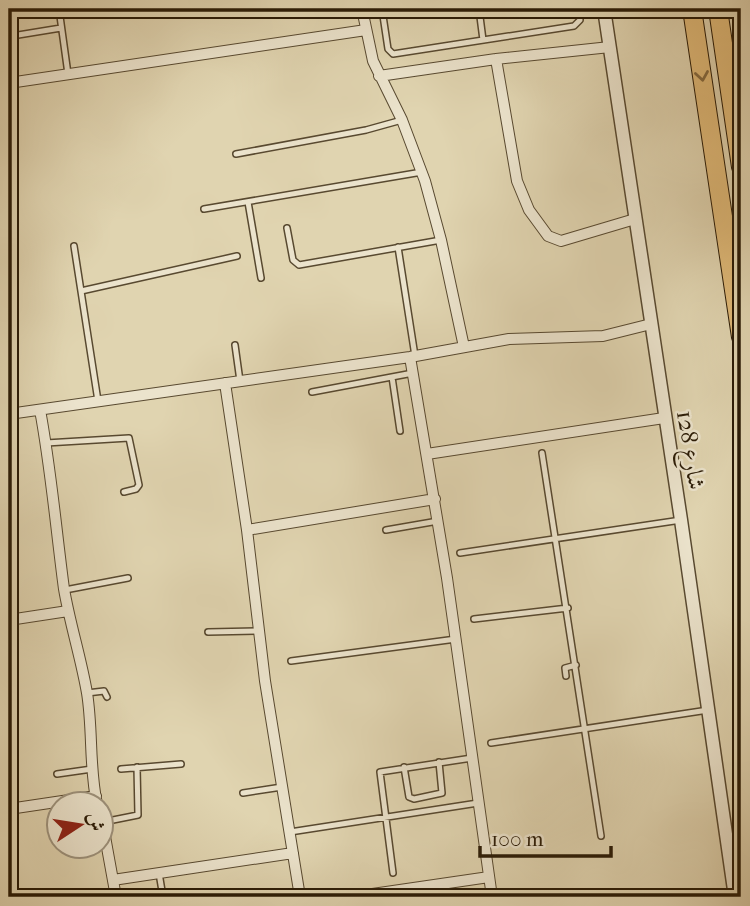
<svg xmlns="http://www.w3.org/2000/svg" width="750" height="906" font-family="'IM FELL French Canon',Amiri,serif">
<rect width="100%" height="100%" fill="#e0d4b0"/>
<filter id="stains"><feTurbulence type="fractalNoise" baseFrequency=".00286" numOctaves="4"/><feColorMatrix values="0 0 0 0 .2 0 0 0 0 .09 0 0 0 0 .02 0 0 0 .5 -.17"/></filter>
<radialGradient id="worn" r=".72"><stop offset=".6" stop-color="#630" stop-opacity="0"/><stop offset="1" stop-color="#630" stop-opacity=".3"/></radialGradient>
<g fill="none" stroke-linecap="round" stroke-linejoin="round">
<g stroke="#584930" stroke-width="8">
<path id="service" d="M59,9L68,74
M382,9L388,49L393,54L574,26L580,20L579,9
M479,9L483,40
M100,12L111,9
M12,36L61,28
M236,154L366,130L402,120
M248,202L261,278
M204,209L422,172
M287,228L293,260L299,265L441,240
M74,246L98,401
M398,247L415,356
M81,291L237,256
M235,345L240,381
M392,377L400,431
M312,392L413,373
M46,443L129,438L139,485L136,489L124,492
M542,453L601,836
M386,530L438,521
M460,553L681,520
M65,590L128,578
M474,619L568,608
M208,632L258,631
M291,661L456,639
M566,676L565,668L576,665
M87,693L104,691L107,697
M491,743L708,710
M404,767L409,797L414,799L442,793L439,762
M121,769L181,764
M57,774L92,769
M243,793L282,787
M103,822L138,815L137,767
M290,832L478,803
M159,873L163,897
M393,873L380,772L472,758"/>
</g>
<g stroke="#584930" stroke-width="12">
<path id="minor" d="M362,9L373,61L402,120L425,181L441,240L464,347
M496,59L517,181L529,210L548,236L561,241L635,219
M379,76L496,59L610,47
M9,83L366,30
M410,357L447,578L492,897
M225,383L247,530L265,681L300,897
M40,410C51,469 56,529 64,589C70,624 81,658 87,693C93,730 89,768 97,804
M9,414L410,357L509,339L603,336L651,324
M427,454L664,418
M247,530L435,499
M9,620L68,611
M9,809L96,796
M102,820L116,897
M113,880L293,853
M352,897L489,877"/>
</g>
<g stroke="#584930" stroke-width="15">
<path id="tertiary" d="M604,9L681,520L735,897"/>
</g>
<g stroke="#2a1b06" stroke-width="20">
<path id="motorway" d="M692,9L741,337
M718,9L741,167"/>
</g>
<use href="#service" stroke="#ebe3cc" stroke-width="5"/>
<use href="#minor" stroke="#ebe3cc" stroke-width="10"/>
<use href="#tertiary" stroke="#ebe3cc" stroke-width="12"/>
<use href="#motorway" stroke="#e0ba78" stroke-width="18"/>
</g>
<defs><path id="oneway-chevron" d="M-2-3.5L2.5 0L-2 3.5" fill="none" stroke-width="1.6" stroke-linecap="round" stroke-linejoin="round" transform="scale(1.75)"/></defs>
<use stroke="#856a3f" href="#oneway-chevron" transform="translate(702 76) rotate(81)"/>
<g text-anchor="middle" stroke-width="5" stroke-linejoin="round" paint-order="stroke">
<g font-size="24" fill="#2a1b06" stroke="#ebe3cc">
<text transform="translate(691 450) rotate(81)" y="8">شارع 128</text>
</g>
</g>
<rect width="750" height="906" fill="none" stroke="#e0d4b0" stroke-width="35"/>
<rect x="10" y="10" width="729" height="885" fill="none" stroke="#2a1b06" stroke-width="3.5"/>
<rect x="18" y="18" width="715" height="871" fill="none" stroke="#2a1b06" stroke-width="2"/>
<g transform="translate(80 825) rotate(78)"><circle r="33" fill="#ebe3cc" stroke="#9e937d" stroke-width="2"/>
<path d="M0-5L12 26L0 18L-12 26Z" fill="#8f2418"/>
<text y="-10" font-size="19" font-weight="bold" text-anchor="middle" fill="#2a1b06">ش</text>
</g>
<path d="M480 846v10h131v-10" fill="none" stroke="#2a1b06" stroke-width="3.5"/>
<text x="491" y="846" font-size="21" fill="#2a1b06" stroke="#ebe3cc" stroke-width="5" paint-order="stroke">100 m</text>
<rect width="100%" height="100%" filter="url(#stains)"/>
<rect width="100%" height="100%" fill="url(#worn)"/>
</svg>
